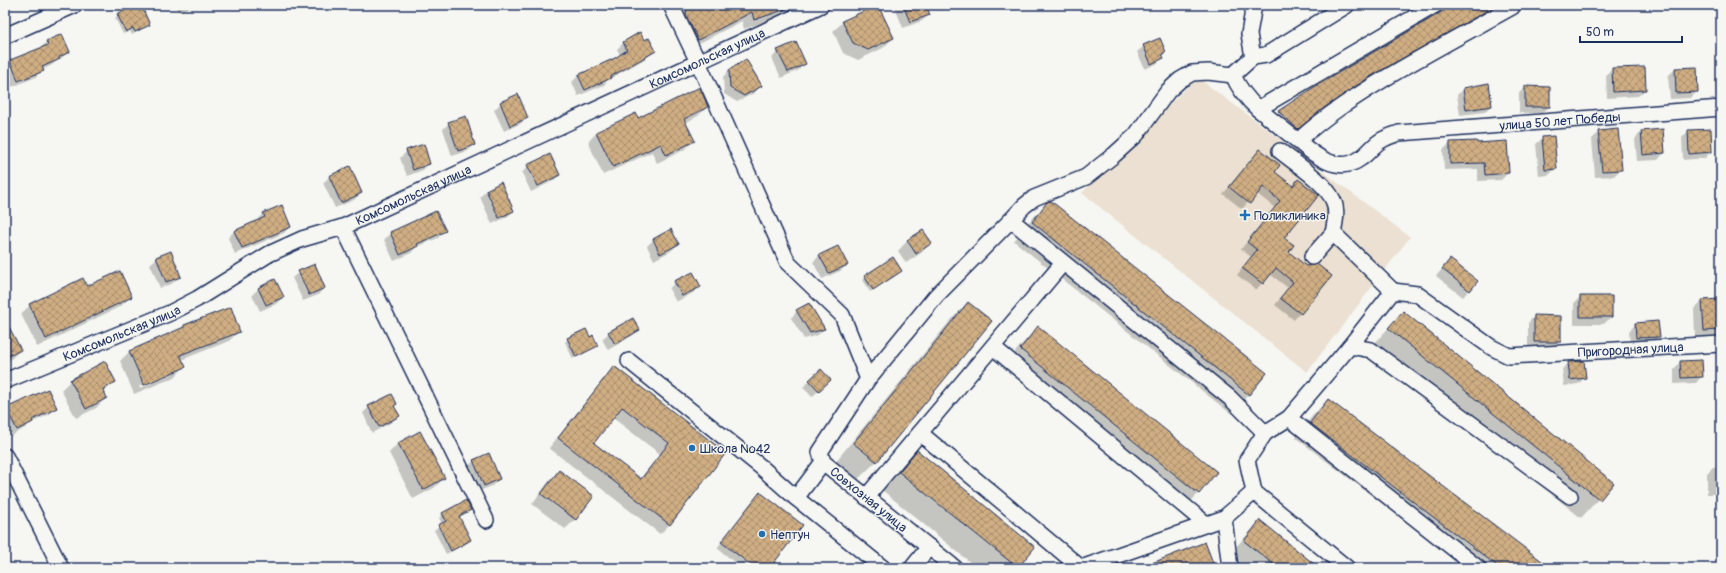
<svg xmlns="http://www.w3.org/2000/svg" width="1726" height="573" font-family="Pangolin,sans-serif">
<defs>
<pattern id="building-cross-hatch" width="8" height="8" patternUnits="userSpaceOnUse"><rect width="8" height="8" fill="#d0ae83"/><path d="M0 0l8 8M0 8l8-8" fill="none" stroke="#a88e6e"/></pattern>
</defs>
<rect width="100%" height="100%" fill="#f6f6f2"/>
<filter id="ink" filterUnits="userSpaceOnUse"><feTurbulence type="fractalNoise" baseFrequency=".025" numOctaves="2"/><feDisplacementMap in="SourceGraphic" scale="8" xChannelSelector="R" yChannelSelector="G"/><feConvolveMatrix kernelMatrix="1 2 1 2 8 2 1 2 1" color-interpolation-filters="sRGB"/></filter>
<g filter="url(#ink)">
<path fill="#ebe0d1" d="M1197,77L1410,237L1307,372L1082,193Z"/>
<path fill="#0003" fill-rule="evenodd" d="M128,5H140L149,25L132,35L130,31L123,34L115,18L122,13L121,10L124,7Z
M175,5H194L179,12Z
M690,5H788V8L779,17L744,29L742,21L688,49L677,16Z
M894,5H925L929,15L922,21L903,28Z
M1453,5H1498L1375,74L1330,103L1294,132L1276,115L1316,86Z
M843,22L893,38L883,48L858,60L843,53L833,31Z
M640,34L644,42L654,51L648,57L608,80L604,85L578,96L572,82L578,76L620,55L617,49L623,43Z
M47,42L69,52L52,65L42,70L36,77L12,87L5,66L11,61L40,48Z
M1144,46L1165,52L1162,56L1163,58L1156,64L1145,69L1137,52Z
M778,51L805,63L799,70L781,78L772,58Z
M1696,68L1697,92L1690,98L1670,99L1668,76L1675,69Z
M1612,69L1645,90L1638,96L1607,98L1606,76Z
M729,70L761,86L754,93L737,102L724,94L723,77Z
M1721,74V97H1716L1715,80Z
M1526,87L1549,107L1542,113H1519V93Z
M1463,89L1491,105L1485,112L1460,115L1457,95Z
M501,103L527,117L520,124L504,131L494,110Z
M707,107L698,116L685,123L693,141L684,150L657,163L652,152L603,175L588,142L597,132L637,119Z
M449,123L474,145L468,151L452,156L443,129Z
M1663,130L1664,153L1658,160L1637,161L1635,139L1641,132Z
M1688,131L1711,152L1705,158L1683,160L1682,138Z
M1599,132L1621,169L1614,176L1595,177L1592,139Z
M1543,138L1556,168L1549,175L1539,176L1536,144Z
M1476,142L1508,173L1501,180L1478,181V169L1444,170L1443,150L1450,143Z
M1260,150L1274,172L1292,186L1298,180L1283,238L1287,252L1306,267L1331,276L1294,320L1275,305L1288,288L1270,274L1256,290L1237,275L1251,257L1241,249L1275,208L1256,193L1242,209L1223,194Z
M407,151L429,163L423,170L407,176L400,158Z
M528,166L559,175L553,181L531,192L522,173Z
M330,176L361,193L354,200L335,208L323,183Z
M500,184L513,211L507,217L492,224L480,197L486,190Z
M1048,203L1249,394L1230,413L1014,241L1029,222Z
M436,213L444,231L438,238L416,247L411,253L394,261L384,240L390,233Z
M264,214L290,226L284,233L235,254L228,238L234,231L257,220Z
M671,231L678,244L671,251L654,260L647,246L653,240Z
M923,231L931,243L921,253L906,263L898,251L907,241Z
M820,255L847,265L840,271L822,279L813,262Z
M157,258L180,276L173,283L160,288L150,264Z
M1444,267L1477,281L1463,297L1436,276Z
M299,272L324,288L318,295L303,301L292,278Z
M898,274L870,292L862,280L865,277Z
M675,282L700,286L693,293L676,302L669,289Z
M87,288L130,297L121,306L37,347L21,314L30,305Z
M258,289L283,297L276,304L260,311L252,295Z
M1580,297H1611V317L1604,324H1574V303Z
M1721,300V338L1695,339L1694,309L1702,301Z
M968,303L877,461L858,479L836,461L950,321Z
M797,311L824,329L818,335L804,339L791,318Z
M1403,312L1613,483L1581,518L1371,347Z
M1534,316L1560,342L1553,348H1528V323Z
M5,322L20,350L10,360L5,362Z
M1636,324L1659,336L1652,343L1630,344L1629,331Z
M184,326L239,331L229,341L181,360L184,367L175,377L134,394L120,361L130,351L180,330ZM174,371V373L140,388L139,386Z
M1038,328L1215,472L1198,494L1180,512L1003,367L1020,346Z
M639,330L632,336L608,350L602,339L609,333Z
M568,339L596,346L573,359L565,342Z
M1701,361L1702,376L1696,383L1674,384V369L1680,362Z
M1569,363L1585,378L1578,384L1564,386L1562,369Z
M615,367L725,454L669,525L660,534L549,448L605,377ZM613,418L660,454L640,479L593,444Z
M821,370L829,380L812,397L803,387Z
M71,380L115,382L103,393L106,398L96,408L76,418L61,390Z
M1328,400L1549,568H1467L1296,438L1313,415Z
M396,404L394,407L398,416L392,422L372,433L363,413L369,407Z
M56,407L50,414L31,423L25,428L11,436L5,424V411L7,409Z
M398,443L444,478L434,488L413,499L389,453Z
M917,452L1034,547L1017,568H977L882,490Z
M474,461L499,479L492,486L477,492L467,467Z
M1721,466V494H1707V473L1713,467Z
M559,471L592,496L575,520L565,529L532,504L549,481Z
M755,499L768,568H742L717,548Z
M5,507L11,519L5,523Z
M470,510L459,518L470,540L466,544L446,554L434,530L442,524L439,518L443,514Z
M1260,522L1317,568H1237L1226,559L1242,540Z
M849,565L853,568H846Z"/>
<path fill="url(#building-cross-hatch)" stroke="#1b2f5e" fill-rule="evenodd" d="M122,5H141L150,25L135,32L133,28L126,32L117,14L125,10Z
M687,5H792V7L754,20L752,12L698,40L686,15Z
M877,5H878L894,38L868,50L853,43L842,21Z
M903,5H926L930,15L910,22Z
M1450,5H1497L1368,78L1324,108L1298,129L1278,111L1316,86L1440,13Z
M640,32L644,40L649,38L656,51L610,77L611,78L585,90L578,75L615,58L627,50L623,42Z
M62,34L70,52L59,57L60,59L42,67L44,71L18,81L10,60L48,45L46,41Z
M1160,38L1166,52L1162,54L1164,58L1151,64L1143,45Z
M796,42L806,64L788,72L777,50Z
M746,59L762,86L744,96L730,88L729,70Z
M1645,67L1646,90L1613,92L1612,68Z
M1697,67L1698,92L1676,93L1675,68Z
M1489,83L1492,106L1466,110L1463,88Z
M1525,86L1550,87V107H1525Z
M700,87L708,107L684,119L695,141L666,155L661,144L613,167L596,132L636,113L638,118Z
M518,94L528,118L510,126L500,102Z
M466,116L475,145L458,151L448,122Z
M1618,129L1622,170L1602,171L1598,131Z
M1663,129L1665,153L1643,155L1641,131Z
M1711,129L1712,152L1689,154L1688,130Z
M1554,136L1557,169L1545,170L1542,137Z
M1477,141V143L1507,141L1509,173L1485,175L1484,163L1450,164V142Z
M424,144L430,164L413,170L406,150Z
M1260,149L1280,165L1275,172L1293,186L1298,179L1319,195L1284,238L1294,245L1289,252L1306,266L1317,264L1332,276L1301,314L1280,298L1293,282L1276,268L1263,284L1242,268L1257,250L1247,242L1280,201L1263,187L1250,204L1229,187Z
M550,154L560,175L538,186L527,165Z
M350,166L362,193L341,203L329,176Z
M501,182L514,211L499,218L486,190Z
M1051,201L1267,373L1249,395L1032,222L1047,202Z
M282,205L291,227L242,248L234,231L265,217L263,213Z
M436,211L446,231L417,244L418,246L400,255L390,232Z
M671,229L679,244L660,254L653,239Z
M923,230L932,243L916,254L907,240Z
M838,246L848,265L829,273L819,255Z
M171,251L181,277L166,282L156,257Z
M893,257L902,271L873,290L864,276Z
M1450,259L1478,281L1470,291L1442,269Z
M315,264L325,288L309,295L298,271Z
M120,271L132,297L46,339L29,304L83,278L87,286Z
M693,272L701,287L682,296L674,281Z
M275,279L284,297L266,305L258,288Z
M1580,296H1612V317H1580Z
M1721,299V330L1704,331L1702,300Z
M968,302L992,321L877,462L853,443Z
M809,303L825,329L810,333L796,310Z
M231,307L240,332L180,355L186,367L144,385L129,351L184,327V325Z
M1403,311L1614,483L1600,500L1388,328Z
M1534,315L1561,316V342H1534Z
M633,318L640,330L615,344L608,332Z
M5,319L21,350L5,358Z
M1658,321L1660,337L1636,338L1635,323Z
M1038,326L1217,472L1199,494L1020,349Z
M586,329L590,337L593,335L598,346L576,357L567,338Z
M1702,360L1703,377L1681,378L1680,361Z
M105,361L116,382L103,389L107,398L86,409L70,380Z
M1584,361L1586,378L1570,380L1568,362Z
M614,366L726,453L670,525L558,438ZM622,407L669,443L641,479L594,443Z
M821,369L831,380L819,391L809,380Z
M48,389L57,408L32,420L33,422L17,430L6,408Z
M392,394L397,404L394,406L400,416L379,427L368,406Z
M1328,399L1551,568H1500L1310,423Z
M420,431L445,478L423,490L398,443Z
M917,450L1035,547L1018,568L899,472Z
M489,453L500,479L484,486L473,460Z
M559,470L594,496L576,520L541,494Z
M760,492L803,525L770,568H755L721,542Z
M466,500L471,510L459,516L471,540L451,551L438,525L446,521L442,513Z
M1260,520L1319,568H1278L1244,541Z
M1205,542L1215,568H1142V567Z"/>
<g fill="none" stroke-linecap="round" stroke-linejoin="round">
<g stroke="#1b2f5e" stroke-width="18">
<g id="minor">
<path d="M671,5L698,62L788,263L842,315L868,379"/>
<path d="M5,36L75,5"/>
<path d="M1253,57L1249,34L1254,5"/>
<path d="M1233,75C1239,89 1246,98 1258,109L1435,5"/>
<path d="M1258,109L1298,141C1325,116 1353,98 1384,79C1426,54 1469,31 1512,7"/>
<path id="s1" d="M1298,141C1315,156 1339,175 1361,158C1369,153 1374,144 1382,140C1387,137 1394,135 1399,133L1721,108"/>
<path d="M1280,151C1296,164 1324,181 1333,200C1338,210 1335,223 1333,233"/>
<path d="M1011,220L1024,206L1034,198L1086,177L1114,155L1136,135L1168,91L1180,80L1192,73L1208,72L1233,75L1253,57L1266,55L1347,5"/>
<path d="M343,227L486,520"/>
<path d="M1312,257L1333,233L1393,291"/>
<path id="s2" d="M1350,346L1393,291L1417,294L1491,347L1509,356L1721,344"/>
<path d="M993,347L1206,524"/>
<path d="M629,361L761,467L796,498L823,462"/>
<path id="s3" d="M5,381L170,313L197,299L269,254L302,239L343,227L821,5"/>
<path d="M1289,418L1350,346L1371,350L1570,496"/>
<path d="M920,433L1081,568L1224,518"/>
<path d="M1265,433L1247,460L1254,492L1347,568"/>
<path d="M5,456L61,568"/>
<path d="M866,497L1063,263"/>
<path d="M796,498L883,568"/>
<path d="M912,568L929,547"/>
<path d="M955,568L823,462L820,452L868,379L936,296L1011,220L1230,398L1265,433L1289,418L1478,568"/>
<path d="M1230,568L1224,518L1254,492"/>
</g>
</g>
<use href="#minor" stroke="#f6f6f2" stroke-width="15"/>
</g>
</g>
<g fill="#1f6fb2" stroke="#f6f6f2" stroke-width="1.5">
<path d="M1243 209h4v4h4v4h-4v4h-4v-4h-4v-4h4z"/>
<circle cx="692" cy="448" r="4"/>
<circle cx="762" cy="534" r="4"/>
</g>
<g text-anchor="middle" stroke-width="3" stroke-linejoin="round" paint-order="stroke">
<g font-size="13" fill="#1b2f5e" stroke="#f6f6f2">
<text dy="5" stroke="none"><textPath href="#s3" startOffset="774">Комсомольская улица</textPath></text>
<text dy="5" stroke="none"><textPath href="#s1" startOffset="279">улица 50 лет Победы</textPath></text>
<text dy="5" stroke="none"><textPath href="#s3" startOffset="450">Комсомольская улица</textPath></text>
<text dy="5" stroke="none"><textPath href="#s3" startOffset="126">Комсомольская улица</textPath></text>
<text dy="5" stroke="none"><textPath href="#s2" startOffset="327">Пригородная улица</textPath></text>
<text transform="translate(869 499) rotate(39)" y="5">Совхозная улица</text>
</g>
<g font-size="13" fill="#1b2f5e" stroke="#f6f6f2" text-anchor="start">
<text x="1254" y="220">Поликлиника</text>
<text x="700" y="453">Школа №42</text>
<text x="770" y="539">Нептун</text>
</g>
</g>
<rect width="1726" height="573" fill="none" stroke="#f6f6f2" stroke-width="20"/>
<rect x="10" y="10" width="1706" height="553" fill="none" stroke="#1b2f5e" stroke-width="1.5" filter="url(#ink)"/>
<path d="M1580 36v6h102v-6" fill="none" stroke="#1b2f5e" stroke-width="2"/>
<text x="1586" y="36" font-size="12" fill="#1b2f5e" stroke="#f6f6f2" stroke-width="3" paint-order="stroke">50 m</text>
</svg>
